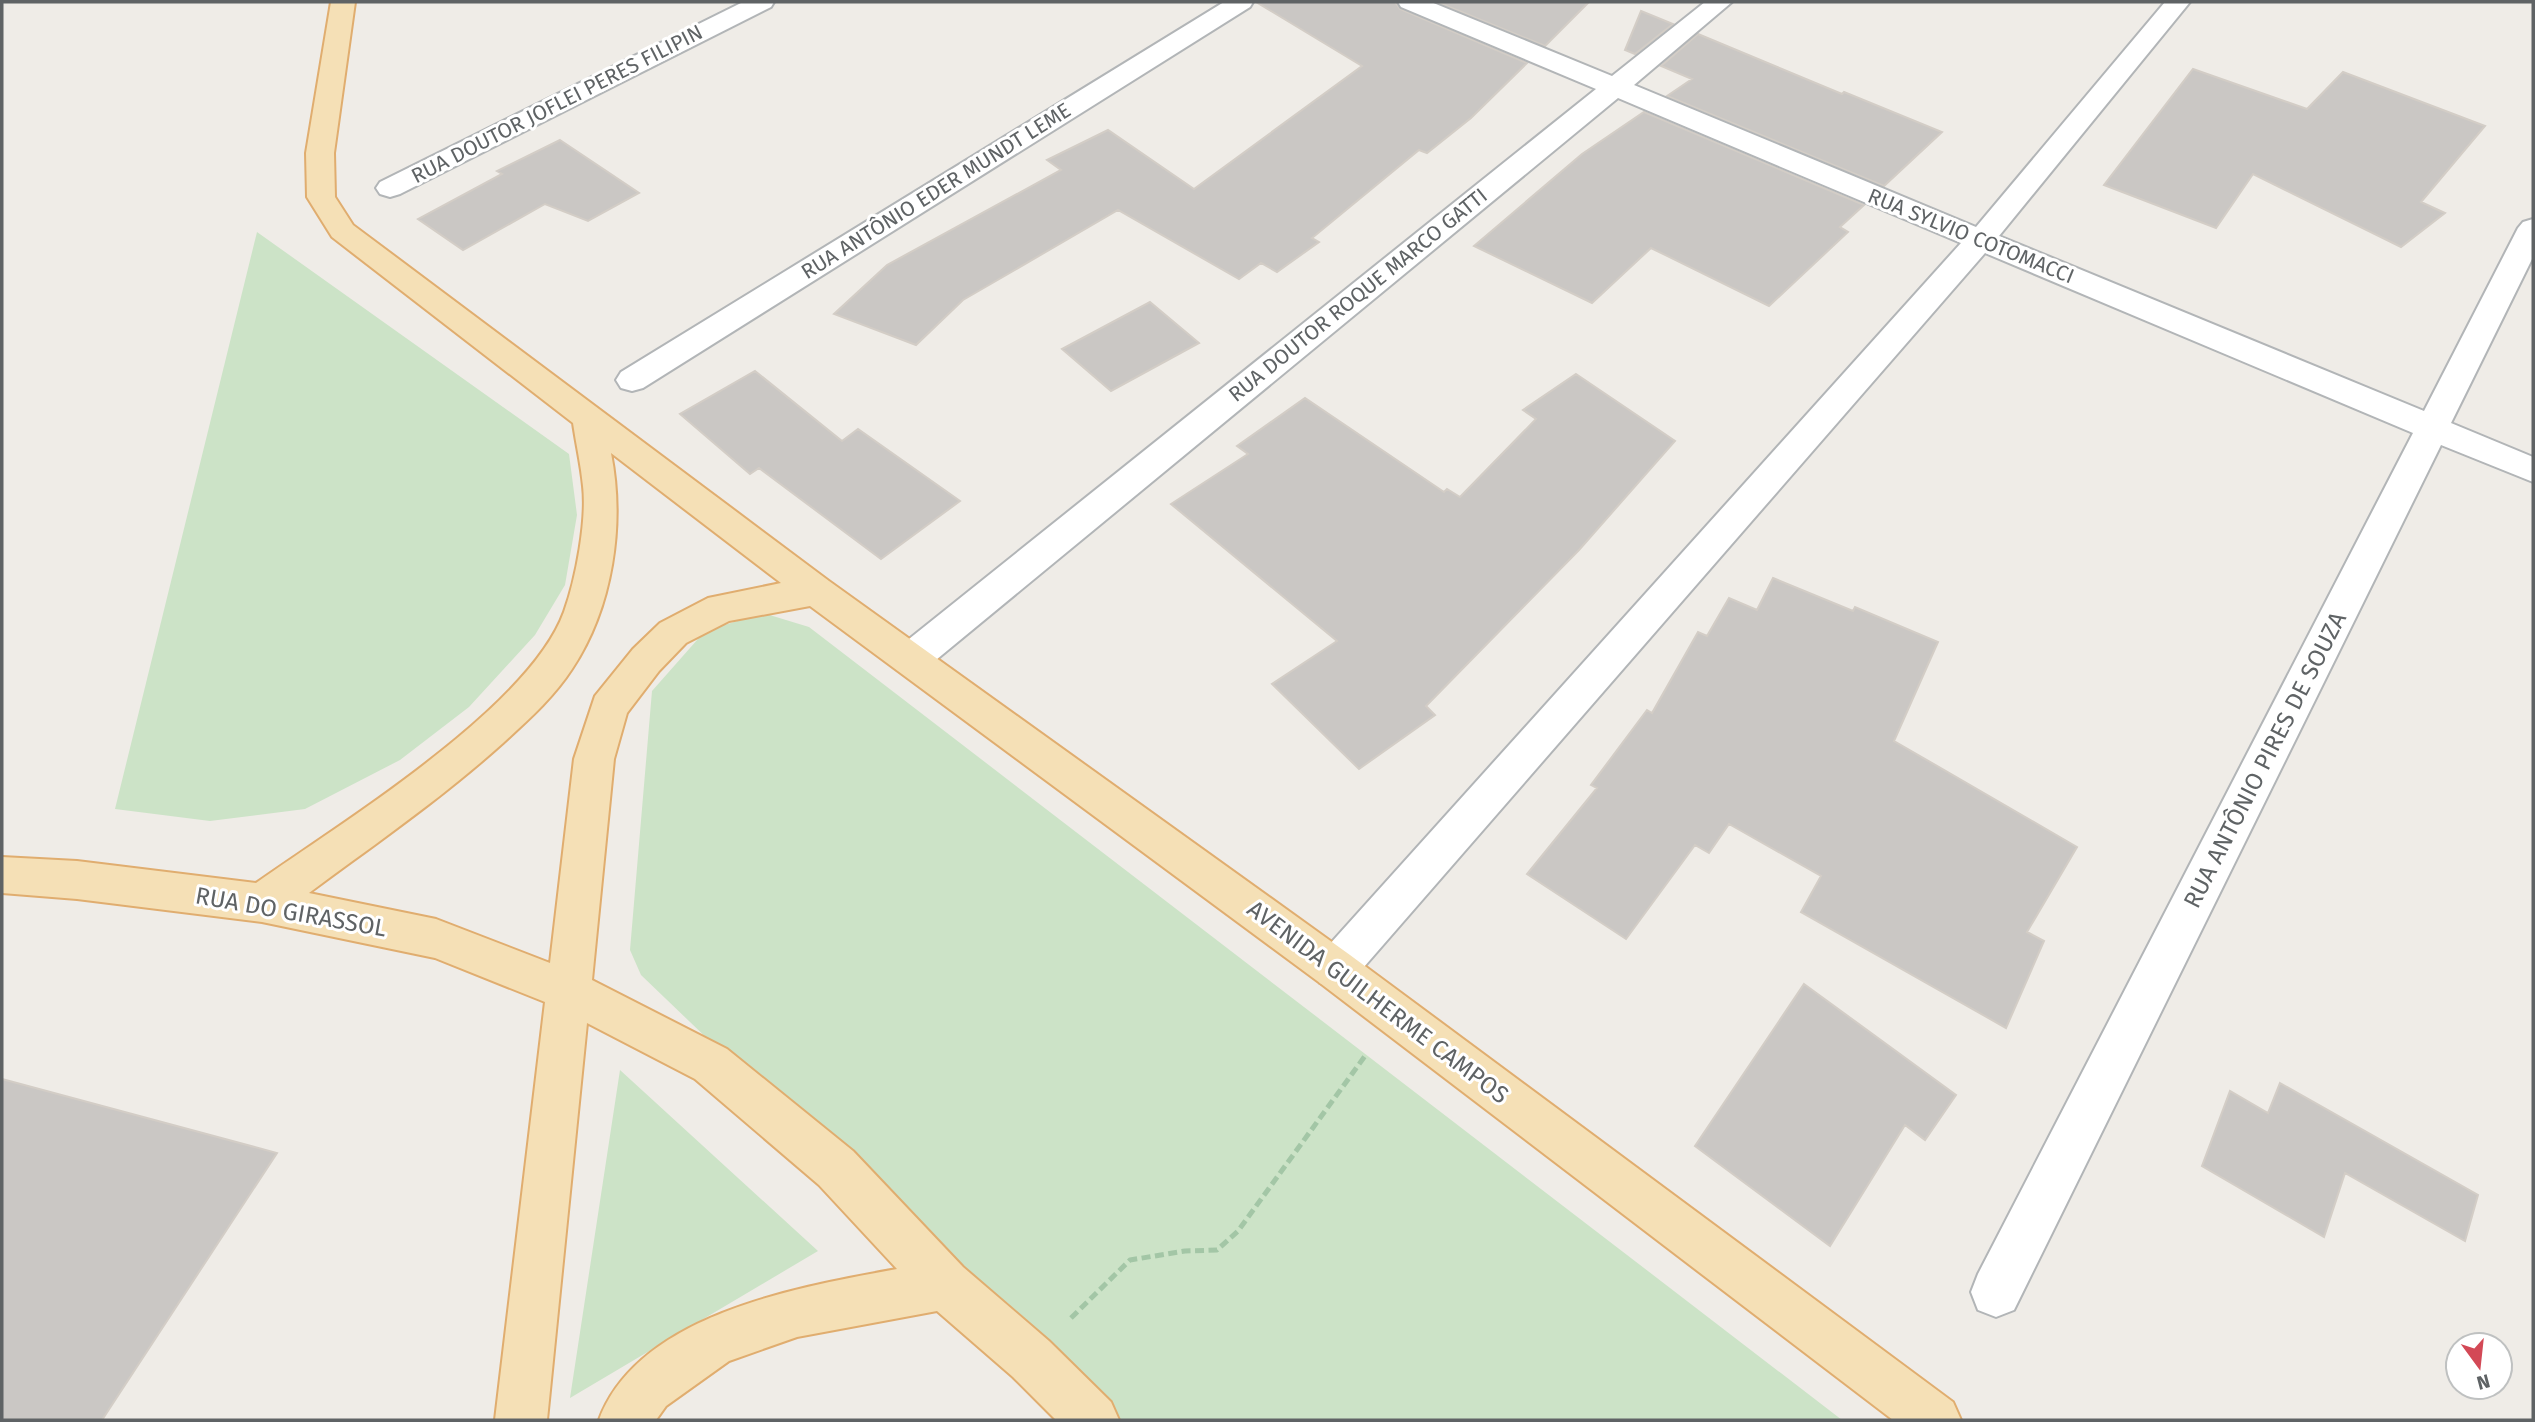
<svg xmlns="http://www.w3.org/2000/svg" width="2535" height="1422" font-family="'Fira Sans',sans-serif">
<rect width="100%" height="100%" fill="#efece7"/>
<path fill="#cce3c7" d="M257,232L569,454L577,515L565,585L535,635L469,707L400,760L305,809L210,821L115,809Z
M763,613L809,627L1842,1420H1105L641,975L630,950L652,691L705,631Z
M620,1070L818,1251L570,1398Z"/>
<path fill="#cac7c4" stroke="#d3cdc6" stroke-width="2" d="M1256,2H1395L1400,9L1527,63L1471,118L1427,153L1419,150L1312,238L1319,242L1277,272L1261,263L1239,279L1118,210L963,300L916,345L834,314L887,265L1061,170L1047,160L1108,130L1194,189L1362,66Z
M1437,2H1589L1545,46Z
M1641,11L1673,24L1635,54L1625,50Z
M1698,34L1842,94L1844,92L1942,132L1884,186L1667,96L1692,79L1661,66Z
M2193,69L2307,109L2343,72L2485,126L2421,202L2445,213L2401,247L2253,174L2216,228L2104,185Z
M1644,112L1864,205L1840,227L1848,232L1769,306L1651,248L1592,303L1474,246L1582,154Z
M560,140L639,193L588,221L545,204L463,250L418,219L502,174L497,171Z
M1150,302L1199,343L1111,391L1062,349Z
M755,371L842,441L858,429L960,501L881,559L759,468L750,474L680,414Z
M1576,374L1675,441L1579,550L1426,706L1435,715L1359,769L1272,684L1337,641L1171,504L1248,454L1237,446L1305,398L1444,492L1447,489L1460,497L1536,419L1523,410Z
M1773,578L1853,611L1855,607L1938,642L1894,741L2077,847L2027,932L2044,941L2006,1028L1801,912L1821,876L1729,824L1709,853L1695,845L1626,939L1527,874L1597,788L1591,785L1647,710L1652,713L1698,632L1707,636L1729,598L1757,610Z
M1804,984L1956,1095L1925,1140L1905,1125L1830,1246L1695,1146Z
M2,1079L277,1153L102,1420H2Z
M2280,1083L2478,1195L2465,1241L2345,1173L2324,1237L2202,1166L2230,1091L2268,1113Z"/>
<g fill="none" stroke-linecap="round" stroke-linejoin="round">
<g stroke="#b2b5b7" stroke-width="4">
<path id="minor" d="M743,2H774L771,7L400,194L390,197L380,194L376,188L380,182Z
M1224,2H1253L1250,7L643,388L632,391L621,388L616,380L621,372Z
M1398,2H1431L1612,76L1705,2H1732L1634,85L1976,227L2165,2H2190L1999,236L2424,411L2518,228L2523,222L2533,219V257L2451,423L2533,457V482L2441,445L2014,1310L1996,1317L1978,1310L1971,1292L1978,1274L2413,433L1985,253L1350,983L1335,989L1320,983L1313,969L1320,955L1961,243L1618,98L925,669L912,673L899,669L893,658L899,647L1596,89L1401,7Z"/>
</g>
<g stroke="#e0ad6f" stroke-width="4">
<path id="major" d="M331,2H355L334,153L335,197L353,225L829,581L1350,955L1953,1402L1961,1420H1893L1320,983L810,606L729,621L686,643L659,671L627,713L614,759L592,980L727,1049L853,1151L963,1267L1049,1341L1111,1402L1119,1420H1056L1013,1377L937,1311L797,1337L729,1361L666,1406L656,1420H599C638,1314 799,1287 897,1269L819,1185L695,1079L587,1023L547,1420H495L545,1002L435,958L262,922L77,899L2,893V857L77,861L256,883C341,823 529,708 564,612C576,579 587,520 583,486C581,465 576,444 573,423L332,237L307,197L306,153ZM611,453L781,583L708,598L660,623L633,649L595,696L574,759L550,963L436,919L309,893C375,844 442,798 503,743C528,720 554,697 572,669C613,607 625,524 611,453Z"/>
</g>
<path stroke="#a3c6a6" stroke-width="5" stroke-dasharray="9 4.5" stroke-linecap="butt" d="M1071,1318L1130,1260L1185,1251L1217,1250L1238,1231L1365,1056"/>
<use href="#minor" fill="#fff" fill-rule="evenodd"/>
<use href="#major" fill="#f5e0b6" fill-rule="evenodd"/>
</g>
<g text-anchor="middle" stroke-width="6" stroke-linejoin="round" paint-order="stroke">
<g font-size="21" fill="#5f6365" stroke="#fff">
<text transform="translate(557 104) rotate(-27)" y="7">RUA DOUTOR JOFLEI PERES FILIPIN</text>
<text transform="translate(936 191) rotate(-32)" y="7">RUA ANTÔNIO EDER MUNDT LEME</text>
<text transform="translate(1971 236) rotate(22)" y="7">RUA SYLVIO COTOMACCI</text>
<text transform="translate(1358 295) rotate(-39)" y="7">RUA DOUTOR ROQUE MARCO GATTI</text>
</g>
<g font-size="24" fill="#5f6365" stroke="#fff">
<text transform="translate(2265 760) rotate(-63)" y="8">RUA ANTÔNIO PIRES DE SOUZA</text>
<text transform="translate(291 912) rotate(10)" y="8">RUA DO GIRASSOL</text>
<text transform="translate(1378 1002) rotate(37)" y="8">AVENIDA GUILHERME CAMPOS</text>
</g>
</g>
<rect width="2535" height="1422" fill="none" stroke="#5f6365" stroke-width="7"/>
<g transform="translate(2479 1366) rotate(165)"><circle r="33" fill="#ffffff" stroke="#bfc1c1" stroke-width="2"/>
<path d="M0-5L12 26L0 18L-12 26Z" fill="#d34956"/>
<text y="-10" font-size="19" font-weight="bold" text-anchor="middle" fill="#5f6365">N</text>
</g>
</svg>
